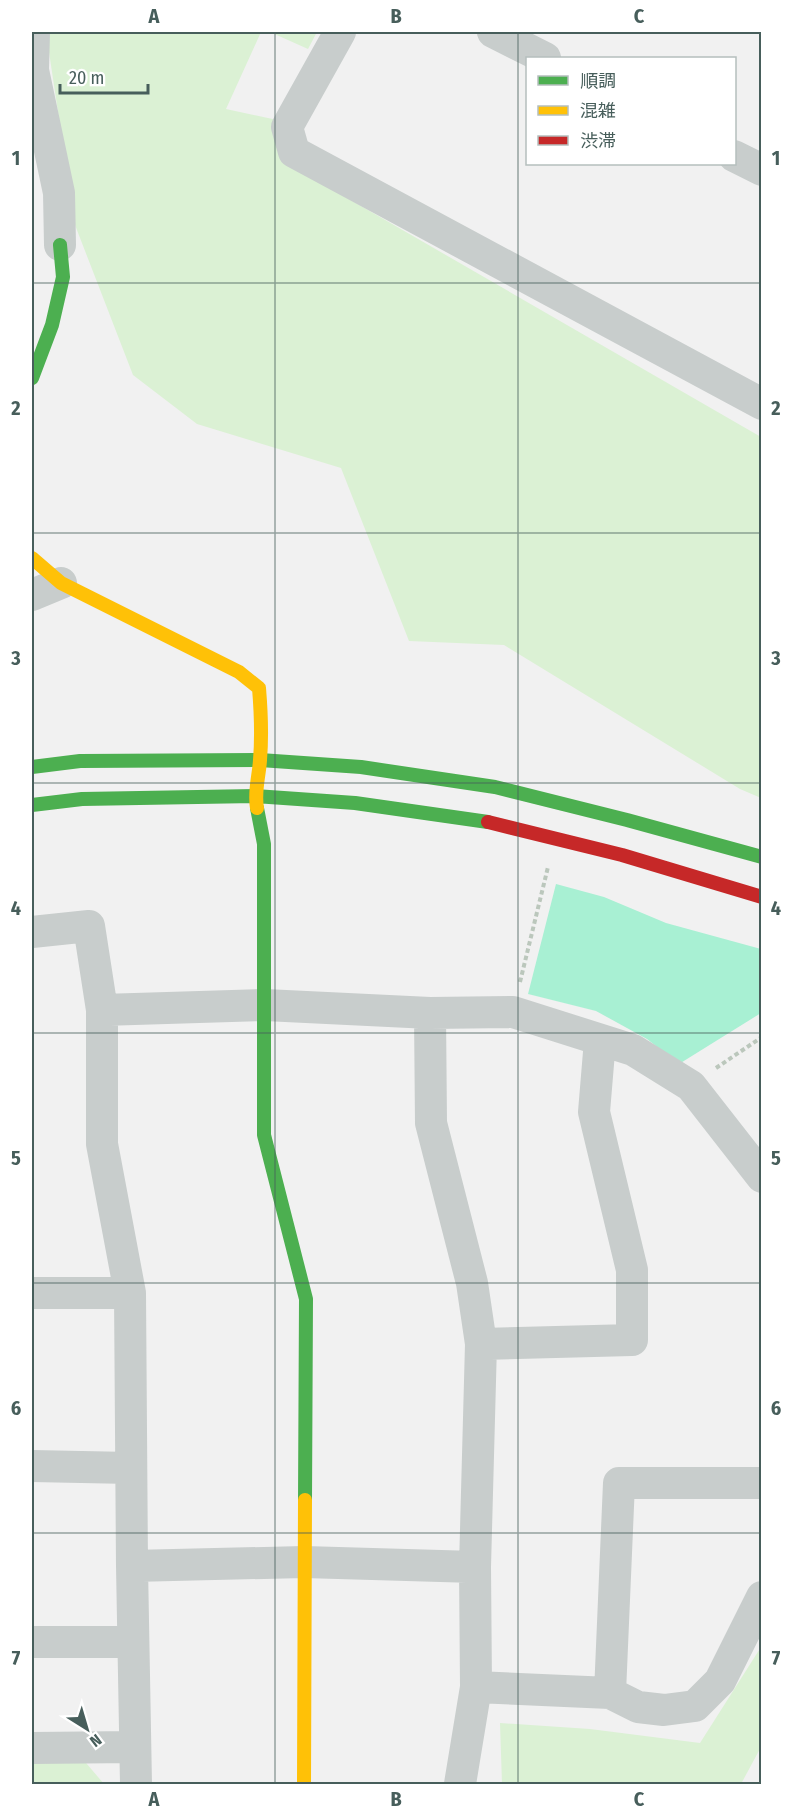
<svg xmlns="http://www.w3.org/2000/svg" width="793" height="1816" font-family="'Fira Sans Condensed','Noto Sans JP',sans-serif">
<rect width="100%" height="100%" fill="#f1f1f1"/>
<path fill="#dbf1d4" d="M46,32H261L226,109L282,121L290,165L761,437V798L740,789L504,645L409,641L341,468L197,424L133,375L75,225Z
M270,32H317L308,49Z
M761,1647V1747L741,1784H502L500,1723L590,1729L700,1743Z
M32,1757H81L104,1784H32Z"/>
<path fill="#a8f0d3" d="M556,884L604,897L666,923L761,949V1013L679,1064L647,1039L596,1011L528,994Z"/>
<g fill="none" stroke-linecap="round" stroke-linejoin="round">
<path stroke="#bbc7bc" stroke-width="4" stroke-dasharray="4.5 3" stroke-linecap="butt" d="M520,982L548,867
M716,1068L762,1037"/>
<path stroke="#c8cdcc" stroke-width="32" d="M34,32L33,70L59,193L60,245
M340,32L287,127L294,152L762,404
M493,32L545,58
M734,156L762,170
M32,595L61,583
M32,932L89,926L102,1010V1144L130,1293L132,1566L136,1784
M102,1010L265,1005L430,1013L513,1012L633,1050L691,1086L762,1177
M430,1013L431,1123L472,1283L481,1344L475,1567L476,1687L460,1784
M32,1293H130
M481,1344L632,1340V1270L594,1112L600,1040
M32,1466L131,1468
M132,1566L304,1562L475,1567
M32,1642H133
M476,1687L610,1693L638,1707L664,1710L695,1706L720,1681L762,1597
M610,1693L619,1483H762
M32,1748L135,1747"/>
<path stroke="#4caf50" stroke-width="14" d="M32,378L52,325L63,277L60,245
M32,767L80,761L260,760L361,767L495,787L627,820L762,857
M32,805L82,799L255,796L355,803L488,822
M257,808L264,844V1135L306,1299L305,1500"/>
<path stroke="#ffc107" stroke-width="14" d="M32,558L61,583L239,672L259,688C261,712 262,736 260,760C259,777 254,791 257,808
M304,1784L305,1500"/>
<path stroke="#c62828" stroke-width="14" d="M488,822L622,855L762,897"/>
</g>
<path fill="none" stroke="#475e5b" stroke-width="1.5" stroke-opacity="0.55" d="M275,32V1784M518,32V1784M32,283H762M32,533H762M32,783H762M32,1033H762M32,1283H762M32,1533H762"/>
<rect width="793" height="1816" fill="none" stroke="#ffffff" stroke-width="66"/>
<rect x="526" y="57" width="210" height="108" fill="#ffffff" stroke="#b5bfbd" stroke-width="1.5"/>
<rect x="538" y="76" width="30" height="9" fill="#4caf50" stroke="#b5bfbd" stroke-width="1.5"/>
<text x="580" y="87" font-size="18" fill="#475e5b">順調</text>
<rect x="538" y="106" width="30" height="9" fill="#ffc107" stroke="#b5bfbd" stroke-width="1.5"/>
<text x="580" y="117" font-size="18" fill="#475e5b">混雑</text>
<rect x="538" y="136" width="30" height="9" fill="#c62828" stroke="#b5bfbd" stroke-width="1.5"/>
<text x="580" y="147" font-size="18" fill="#475e5b">渋滞</text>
<g transform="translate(87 1729) rotate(143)" stroke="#ffffff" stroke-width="4.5" paint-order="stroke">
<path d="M0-4.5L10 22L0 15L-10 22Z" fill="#475e5b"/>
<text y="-9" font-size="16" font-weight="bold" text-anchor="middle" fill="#475e5b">N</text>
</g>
<path d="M60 84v9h88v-9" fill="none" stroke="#475e5b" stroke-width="3"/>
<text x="69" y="84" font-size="18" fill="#475e5b" stroke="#ffffff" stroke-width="4.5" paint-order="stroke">20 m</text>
<rect x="33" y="33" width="727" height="1750" fill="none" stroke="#475e5b" stroke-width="2"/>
<g font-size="20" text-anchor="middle" font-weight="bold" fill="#475e5b">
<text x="154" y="23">A</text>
<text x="396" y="23">B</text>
<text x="639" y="23">C</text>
<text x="16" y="165">1</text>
<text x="776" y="165">1</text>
<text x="16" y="415">2</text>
<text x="776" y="415">2</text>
<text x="16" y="665">3</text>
<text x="776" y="665">3</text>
<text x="16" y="915">4</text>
<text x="776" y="915">4</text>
<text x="16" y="1165">5</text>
<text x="776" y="1165">5</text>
<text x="16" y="1415">6</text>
<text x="776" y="1415">6</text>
<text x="16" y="1665">7</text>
<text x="776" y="1665">7</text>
<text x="154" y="1806">A</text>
<text x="396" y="1806">B</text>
<text x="639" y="1806">C</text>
</g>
</svg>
